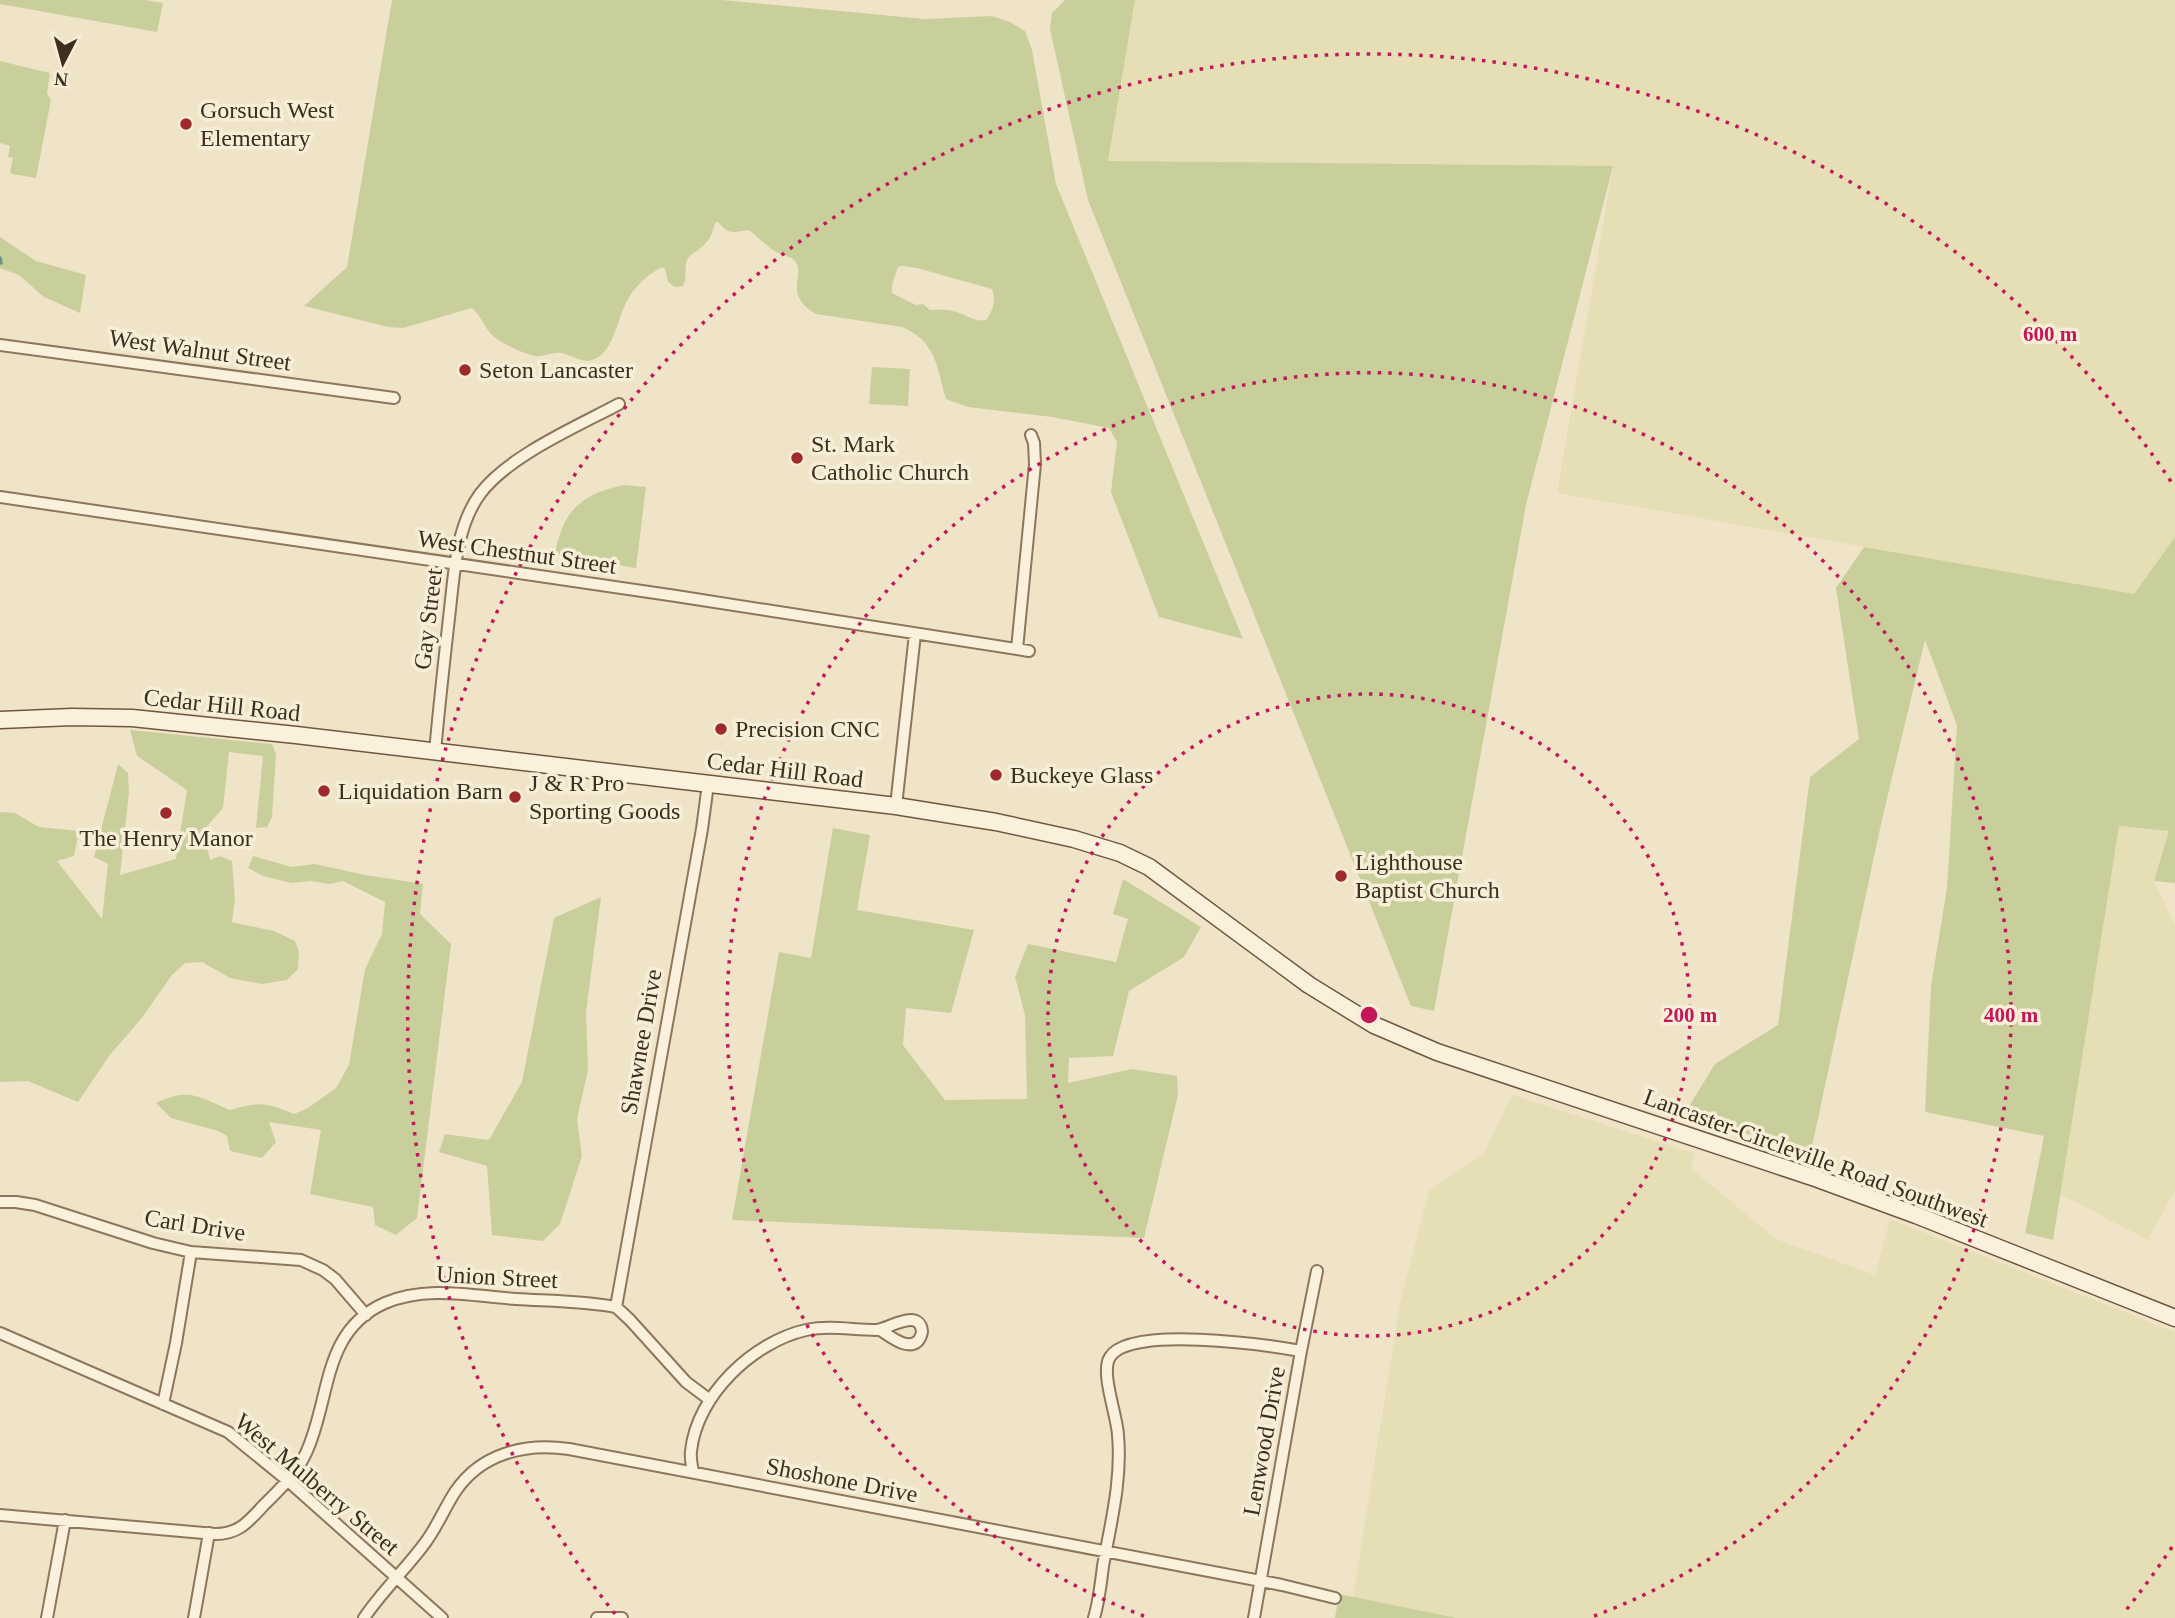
<svg xmlns="http://www.w3.org/2000/svg" width="2175" height="1618" font-family="Georgia,serif">
<rect width="100%" height="100%" fill="#f0e4c8"/>
<path fill="#e6deb5" d="M1135,0H2175V537L2134,594L1557,493L1613,167L1108,161Z
M2118,826L2170,831L2154,881L2175,925V1190L2148,1240L2060,1194Z
M1512,1095L1694,1153L1691,1168L1776,1239L1875,1275L1890,1219L2175,1332V1618H1457L1353,1597L1400,1303L1429,1191L1484,1153Z"/>
<path fill="#c9cf9b" fill-rule="evenodd" d="M0,0H145L163,3L157,32L0,4Z
M392,0H722L925,19L992,16L1010,22L1025,31L1032,50L1056,184L1243,639L1159,617L1111,492L1117,442L1109,428L1052,417L968,407L946,399C936,366 937,342 902,327L816,314C782,294 806,274 795,261C792,257 785,256 780,254C768,248 760,239 749,230C733,232 730,236 718,222L715,223C712,236 708,243 697,251C695,252 689,256 688,258C683,266 688,277 683,286L675,287L668,282L665,269L662,267C647,275 635,286 627,301C617,318 614,354 592,360C581,363 572,355 561,353C552,352 544,357 535,356C524,354 498,342 491,334C484,326 481,316 472,308L403,328L388,327L304,306L347,267ZM902,266L917,268L992,289C996,299 993,312 986,320C974,322 969,316 959,313C950,309 940,309 930,310L923,304L916,305L892,293V285L898,267Z
M1065,0H1135L1108,161L1613,166L1526,505L1434,1011L1411,1006L1088,200L1050,29L1052,13Z
M0,61L50,73L47,94L51,100L36,178L12,174L10,171L13,158L8,157L10,146L0,143Z
M0,237L36,261L86,275L80,313L44,297L19,275L0,268Z
M872,367L910,369L908,406L869,404Z
M624,485L646,487L636,568L555,554C563,511 580,494 624,485Z
M2175,537V883L2154,881L2169,831L2119,826L2053,1240L2025,1233L2044,1136L1925,1112L1931,986L1947,888L1957,725L1925,640L1881,824L1811,1151L1683,1116L1715,1064L1778,1025L1810,777L1859,739L1836,588L1864,547L2134,594Z
M130,730L272,744L276,755L272,817L267,827L256,828L263,756L229,752L223,808L203,831L210,860L220,856L232,861L235,899L232,922L274,931L295,941L299,952L298,969L287,980L262,984L230,978L202,962L185,963L172,975L141,1019L109,1056L78,1102L28,1081L0,1082V812L15,813L39,827L79,831L74,856L57,861L102,919L108,864L94,857L118,764L128,773L129,793L120,875L176,859L187,790L137,756Z
M833,828L870,835L857,910L974,930L951,1013L906,1008L903,1045L945,1100L1027,1099L1025,1015L1015,977L1028,944L1116,962L1128,919L1113,914L1123,879L1201,927L1184,957L1129,991L1113,1056L1069,1058L1068,1083L1132,1069L1177,1076L1178,1095L1144,1238L732,1220L779,952L811,958Z
M253,856L292,867L315,864L365,875L423,884L420,914L451,944L417,1218L396,1235L375,1225L373,1207L310,1194L321,1130L269,1122L276,1142L262,1158L230,1151L227,1136L218,1131L171,1118L156,1103C189,1087 199,1097 230,1110C261,1101 266,1103 294,1114L308,1108L336,1088L349,1065L365,969L382,934L385,902L343,881L330,884L311,881L291,883L263,876L248,868Z
M601,897L586,1012L588,1070L577,1119L582,1156L560,1224L543,1241L492,1235L487,1166L439,1152L445,1134L489,1140L522,1082L554,918Z
M1339,1594L1457,1618H1335Z"/>
<g fill="none" stroke-linecap="round" stroke-linejoin="round">
<path stroke="#6f938a" stroke-width="3.5" d="M0,258L1,263"/>
<g stroke="#8d765c" stroke-width="14">
<path id="street" d="M0,345L394,398
M0,497L676,596L1029,651
M1017,649L1035,464L1034,443L1031,435
M435,752C439,707 444,663 449,618C454,578 455,528 480,494C508,456 578,426 619,404
M896,806L915,634
M0,1202H16L35,1205L153,1243L191,1252L301,1260L323,1270L335,1279L366,1315
M616,1307L702,829L708,784
M0,1333L228,1432L287,1480L442,1618
M163,1404L176,1343L191,1252
M693,1472C692,1466 690,1458 691,1451C697,1395 753,1342 806,1330C830,1325 852,1330 876,1330C887,1330 919,1307 922,1331C922,1334 920,1338 918,1341C907,1351 890,1336 880,1330
M0,1515L215,1534C239,1534 248,1522 263,1506C279,1490 297,1473 306,1453C331,1400 321,1331 385,1303C427,1285 472,1296 516,1299C549,1301 583,1301 616,1307L630,1320L686,1382L710,1400
M47,1618L65,1520
M194,1618L209,1533
M364,1618C382,1591 406,1569 425,1543C437,1527 444,1509 455,1492C481,1453 525,1443 569,1449L1282,1585L1335,1598
M597,1618H622
M1094,1618C1099,1601 1101,1583 1103,1566C1111,1522 1122,1480 1118,1435C1117,1415 1100,1372 1110,1357C1129,1325 1267,1345 1301,1351
M1254,1618L1301,1351L1317,1271"/>
</g>
<g stroke="#6f573f" stroke-width="19">
<path id="secondary" d="M0,720L72,717L132,718L296,735L896,806L996,822L1074,839L1120,853L1149,867L1309,985L1374,1025L1437,1052L1818,1179L1916,1215L2175,1318"/>
</g>
<use href="#street" stroke="#faf1dc" stroke-width="10"/>
<use href="#secondary" stroke="#faf1dc" stroke-width="16"/>
</g>
<g fill="none" stroke="#c2185b" stroke-width="3.5" stroke-dasharray="3.5 7">
<circle cx="1369" cy="1015" r="321"/>
<path d="M1144 1616A642 642 0 1 1 1594 1616"/>
<path d="M2172 1547A963 963 0 0 1 2123 1614M615 1614A963 963 0 1 1 2172 483"/>
</g>
<g fill="#9e2a2b" stroke="#f7eed8" stroke-width="2.5">
<circle cx="186" cy="124" r="7"/>
<circle cx="465" cy="370" r="7"/>
<circle cx="797" cy="458" r="7"/>
<circle cx="721" cy="729" r="7"/>
<circle cx="996" cy="775" r="7"/>
<circle cx="324" cy="791" r="7"/>
<circle cx="515" cy="797" r="7"/>
<circle cx="166" cy="813" r="7"/>
<circle cx="1341" cy="876" r="7"/>
</g>
<g text-anchor="middle" stroke-width="7" stroke-linejoin="round" paint-order="stroke">
<g font-size="24" fill="#3d2e20" stroke="#f7eed8" text-anchor="start">
<text x="200" y="118">Gorsuch West<tspan x="200" dy="28">Elementary</tspan></text>
<text x="479" y="378">Seton Lancaster</text>
<text x="811" y="452">St. Mark<tspan x="811" dy="28">Catholic Church</tspan></text>
<text x="735" y="737">Precision CNC</text>
<text x="1010" y="783">Buckeye Glass</text>
<text x="529" y="791">J &amp; R Pro<tspan x="529" dy="28">Sporting Goods</tspan></text>
<text x="338" y="799">Liquidation Barn</text>
<text x="166" y="846" text-anchor="middle">The Henry Manor</text>
<text x="1355" y="870">Lighthouse<tspan x="1355" dy="28">Baptist Church</tspan></text>
</g>
<g font-size="24" fill="#3d2e20" stroke="#f7eed8">
<text transform="translate(200 350) rotate(8)" y="8">West Walnut Street</text>
<text transform="translate(517 552) rotate(8)" y="8">West Chestnut Street</text>
<text transform="translate(428 619) rotate(-83)" y="8">Gay Street</text>
<text transform="translate(222 705) rotate(6)" y="8">Cedar Hill Road</text>
<text transform="translate(785 770) rotate(7)" y="8">Cedar Hill Road</text>
<text transform="translate(641 1042) rotate(-80)" y="8">Shawnee Drive</text>
<text transform="translate(1816 1158) rotate(20)" y="8">Lancaster-Circleville Road Southwest</text>
<text transform="translate(195 1225) rotate(9)" y="8">Carl Drive</text>
<text transform="translate(497 1277) rotate(3)" y="8">Union Street</text>
<text transform="translate(1264 1441) rotate(-80)" y="8">Lenwood Drive</text>
<text transform="translate(842 1480) rotate(11)" y="8">Shoshone Drive</text>
<text transform="translate(317 1484) rotate(40)" y="8">West Mulberry Street</text>
</g>
</g>
<circle cx="1369" cy="1015" r="10" fill="#c2185b" stroke="#f7eed8" stroke-width="3.5"/>
<g font-size="21" text-anchor="middle" font-weight="bold" fill="#c2185b" stroke="#f7eed8" stroke-width="7" stroke-linejoin="round" paint-order="stroke">
<text x="2050" y="341">600 m</text>
<text x="1690" y="1022">200 m</text>
<text x="2011" y="1022">400 m</text>
</g>
<g transform="translate(63 63) rotate(186)" stroke="#f7eed8" stroke-width="5" paint-order="stroke">
<path d="M0-5L12 26L0 18L-12 26Z" fill="#3d2e20"/>
<text y="-10" font-size="19" font-weight="bold" text-anchor="middle" fill="#3d2e20">N</text>
</g>
</svg>
